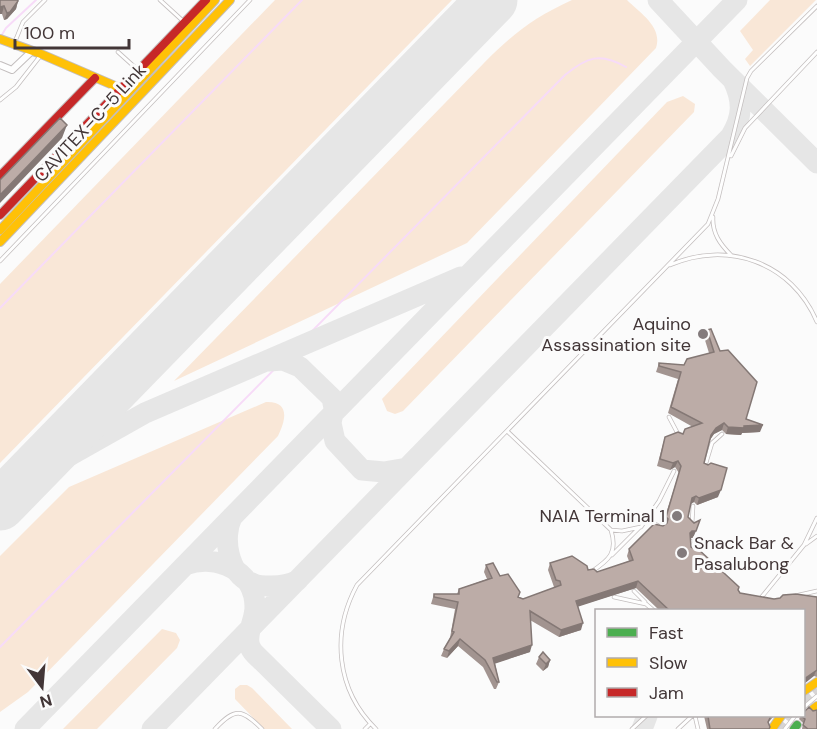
<svg xmlns="http://www.w3.org/2000/svg" width="817" height="729" font-family="'DM Sans',sans-serif">
<rect width="100%" height="100%" fill="#fbfbfb"/>
<path fill="#f9e7d7" d="M275,0H452L0,463V284Z
M572,0H627C640,13 663,27 656,48L467,243L174,381L484,63C514,33 533,18 572,0Z
M770,0H816L750,66L745,59L753,50L740,31Z
M683,96L695,104L694,112L403,411L395,414L387,411L382,399L667,102Z
M266,402C290,401 286,420 278,436L28,692L0,712V556L69,487Z
M162,629L176,633L180,640L177,648L97,729H63Z
M240,685H247L252,688L292,729H264L235,699V689Z"/>
<g fill="none" stroke-linecap="round" stroke-linejoin="round">
<path stroke="#f7dbf8" stroke-width="2" d="M0,38L6,28L36,0
M0,308L302,0
M0,647L565,75C587,57 600,52 626,67"/>
<path stroke="#e6e6e6" stroke-width="21" d="M658,0L722,69L817,163
M269,361L283,360L300,367L332,398L334,408L331,423L335,441L362,470L384,472L407,468
M0,505L67,457L145,413L461,277
M232,517C222,537 228,575 252,583C257,586 265,586 271,586C281,586 290,585 298,580
M185,565C217,553 255,571 255,607C255,620 247,631 249,643C250,651 257,656 262,661
M253,652L331,729
M25,729L737,0
M152,729L731,136C743,116 743,101 733,80
M642,729L647,716"/>
<path stroke="#e6e6e6" stroke-width="51" d="M0,505L492,0"/>
<path stroke="#d6d4d4" stroke-width="8" stroke-dasharray="8 4" stroke-linecap="butt" d="M804,700L817,689
M779,729L789,716"/>
<g stroke="#c3bebe" stroke-width="4.5">
<path id="lane" d="M160,0L183,21
M14,44L23,22L45,0
M118,52L138,70
M0,100L16,87L41,55
M731,156L745,128L817,52
M713,217C712,233 720,244 731,255
M0,261L250,0
M670,265C727,240 792,262 817,322
M669,417L678,434
M507,431L611,530L622,531L641,527L659,501L674,471
M705,466L712,443L722,434
M647,520L659,526
M692,524L693,506
M691,541L692,550
M806,544L817,536
M612,555L639,528
M591,572C609,560 618,553 611,530
M634,591L645,602
M799,595L817,591
M614,597L646,604L653,610
M760,599L804,545L817,518
M804,707L817,696
M695,716L698,729
M215,729C235,707 242,709 262,729
M365,729L370,724
M376,729C336,690 331,633 357,585L708,224L718,199L747,78L751,71L817,6
M632,729L646,716
M678,729L692,716
M785,729L795,716"/>
</g>
<g stroke="#c3bebe" stroke-width="8">
<path id="street" d="M0,65L12,70L32,51"/>
</g>
<g stroke="#c3bebe" stroke-width="10">
<path id="fast" d="M794,729L797,725"/>
</g>
<g stroke="#c3bebe" stroke-width="10">
<path id="slow" d="M0,39L41,54L122,89
M0,230L215,0
M0,242L230,0
M804,691L817,682
M813,709L817,706
M772,729L781,716"/>
</g>
<g stroke="#c3bebe" stroke-width="10">
<path id="jam" d="M0,176L95,78
M0,215L206,0"/>
</g>
<use href="#lane" stroke="#fefefe" stroke-width="3"/>
<use href="#street" stroke="#fefefe" stroke-width="6"/>
<use href="#fast" stroke="#4caf50" stroke-width="8"/>
<use href="#slow" stroke="#ffc107" stroke-width="8"/>
<use href="#jam" stroke="#c62828" stroke-width="8"/>
</g>
<path fill="#a29490" d="M0,0L18,1L16,9L7,19L4,20L2,14Z
M707,330L746,419L760,432L742,433L741,435L726,434L722,430L714,434L710,440L704,463L718,497L697,505L694,502L691,504L688,517L693,538H690L691,547L738,590L740,593L774,599L817,597V677L814,676L804,610H659L636,588L578,606L581,630L559,637L530,620V652L495,663L499,682L496,689H494L483,667L458,646L447,658L441,656L444,649L450,638L455,609L431,604L434,594H457L459,589L487,579L484,572L486,565L500,576L518,597L523,599L555,587H554L548,570L550,563L597,572L629,561L627,556L629,549L665,525L663,523L679,473L675,467L670,470L657,466L663,444L665,437L683,434L693,427L668,413L678,379L656,372L659,363L684,365L709,353L704,337Z
M539,657L550,660L548,667L543,671L536,664Z
M813,711L817,729H802L803,723L799,719L801,716Z
M704,716H774L768,723L770,729H707Z"/>
<path fill="#847875" d="M18,1L16,9L7,19L4,20L7,13Z
M4,6L2,14H0V7Z
M67,125L62,138L0,203V195Z
M724,423L722,430L714,434L709,441L711,435L716,428Z
M763,425L760,432L742,433L741,435L726,434L728,427Z
M678,461L675,467L670,470L673,463Z
M721,490L718,497L697,505L699,498Z
M696,496L694,502L690,504L692,498Z
M692,531H696L693,538H689L690,533Z
M638,581L636,588L574,608L576,601Z
M583,623L581,630L559,637L561,630Z
M460,639L458,646L447,658L449,651Z
M532,645L530,652L491,665L493,658Z
M550,660L548,667L543,671L546,664Z
M816,670L814,676L804,684V679Z"/>
<path fill="#bcaca7" stroke="#847875" stroke-width="1.5" d="M0,0H18V1L10,12L7,13L4,6L0,7Z
M60,118L67,125L0,195V180Z
M711,329L720,351L728,350L757,382L746,419L763,425L744,426V428L728,427L724,423L716,428L711,435L704,463L708,465L711,463L727,468L721,490L699,498L696,496L692,498L688,517L694,523L700,520L696,531H692L690,533L691,547L694,549L697,548L739,587L738,590L740,593L774,599L780,598L783,595L796,594L817,597V670L804,679V610H669L638,581L576,601L583,623L561,630L530,611L532,645L493,658L499,682H497L485,660L460,639L449,651L444,649L454,632L452,631L458,602L434,597V594H459V589L492,578L486,565L493,563L500,576L508,574L520,592L518,597L523,599L561,585L560,581L556,580L550,563L572,556L587,566L588,570L594,569L597,572L633,560L629,549L654,524L663,526L667,523L668,519L666,517L681,466L678,461L673,463L660,459L665,437L678,432L683,434L685,429L702,423L671,407L681,372L659,366V363L684,365L687,359L714,352L707,330Z
M543,652L550,660L546,664L539,657Z
M809,707L813,711L817,710V729H808L803,725L805,719L801,716H804V712Z
M708,716H771L768,722L770,727L769,729H710Z"/>
<g fill="#837b7c" stroke="#fbfbfb" stroke-width="2">
<circle cx="703" cy="334" r="6"/>
<circle cx="677" cy="516" r="6"/>
<circle cx="682" cy="553" r="6"/>
</g>
<g text-anchor="middle" stroke-width="6" stroke-linejoin="round" paint-order="stroke">
<g font-size="18" fill="#423637" stroke="#fbfbfb">
<text transform="translate(90 123) rotate(-47)" y="6">CAVITEX–C-5 Link</text>
</g>
<g font-size="18" fill="#423637" stroke="#fbfbfb" text-anchor="end">
<text x="691" y="330">Aquino<tspan x="691" dy="21">Assassination site</tspan></text>
<text x="665" y="522">NAIA Terminal 1</text>
<text x="694" y="549" text-anchor="start">Snack Bar &amp;<tspan x="694" dy="21">Pasalubong</tspan></text>
</g>
</g>
<rect x="595" y="609" width="210" height="108" fill="#fbfbfb" stroke="#b1acad" stroke-width="1.5"/>
<rect x="607" y="628" width="30" height="9" fill="#4caf50" stroke="#b1acad" stroke-width="1.5"/>
<text x="649" y="639" font-size="18" fill="#423637">Fast</text>
<rect x="607" y="658" width="30" height="9" fill="#ffc107" stroke="#b1acad" stroke-width="1.5"/>
<text x="649" y="669" font-size="18" fill="#423637">Slow</text>
<rect x="607" y="688" width="30" height="9" fill="#c62828" stroke="#b1acad" stroke-width="1.5"/>
<text x="649" y="699" font-size="18" fill="#423637">Jam</text>
<g transform="translate(42 687) rotate(164)" stroke="#fbfbfb" stroke-width="4.5" paint-order="stroke">
<path d="M0-4.5L10 22L0 15L-10 22Z" fill="#423637"/>
<text y="-9" font-size="16" font-weight="bold" text-anchor="middle" fill="#423637">N</text>
</g>
<path d="M15 39v9h114v-9" fill="none" stroke="#423637" stroke-width="3"/>
<text x="24" y="39" font-size="18" fill="#423637" stroke="#fbfbfb" stroke-width="4.5" paint-order="stroke">100 m</text>
</svg>
